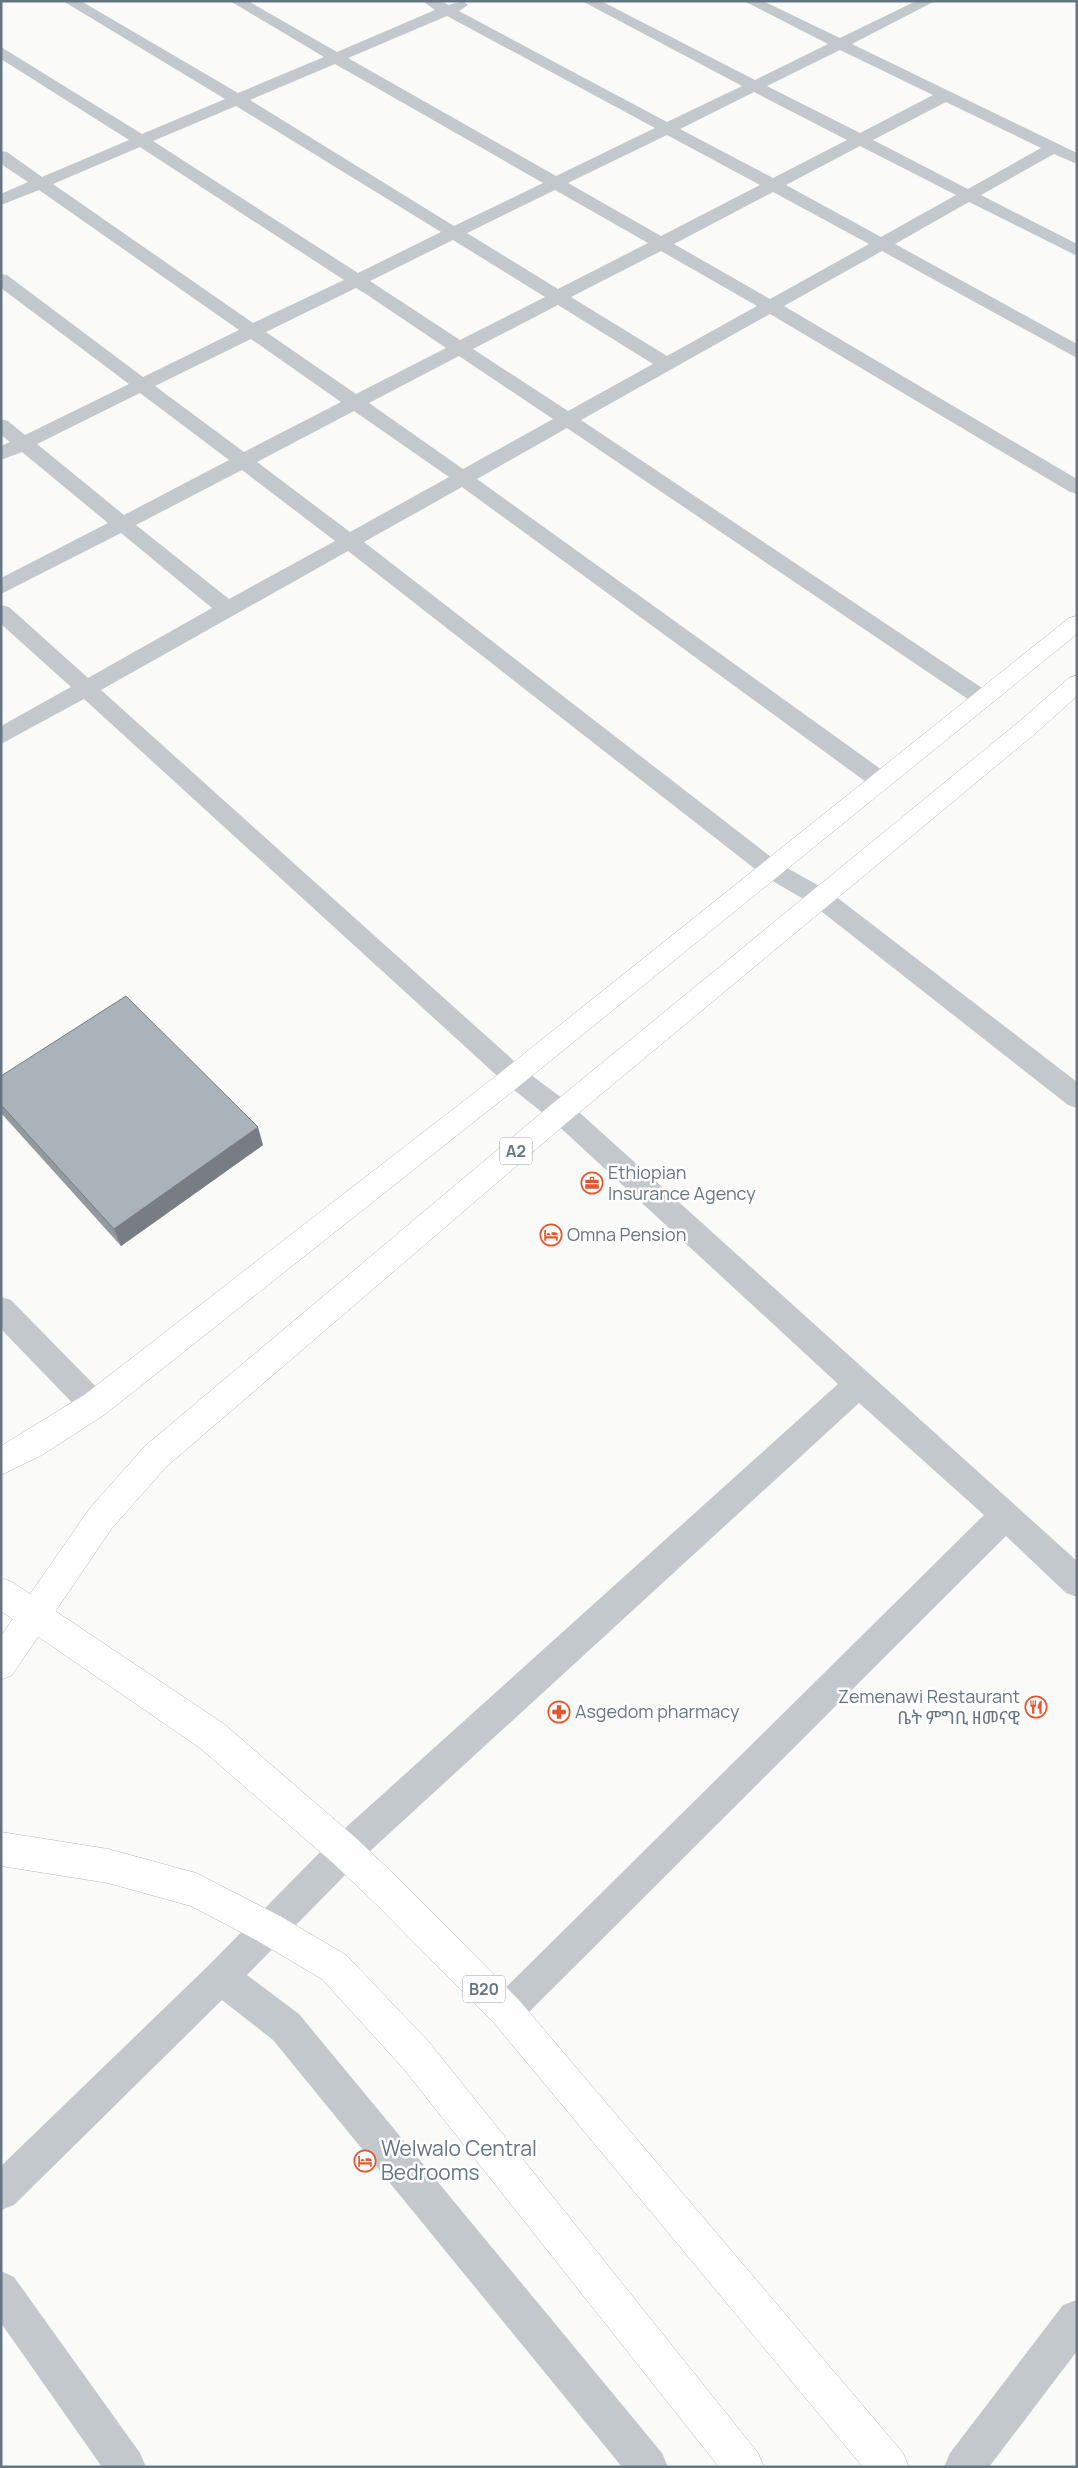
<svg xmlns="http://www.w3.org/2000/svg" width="1078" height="2468" font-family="Manrope,'Noto Sans Ethiopic',sans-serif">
<rect width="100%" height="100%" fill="#fafaf8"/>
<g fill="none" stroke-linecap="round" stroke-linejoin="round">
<g stroke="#b5babe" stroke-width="1">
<path id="major" d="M1077,616V634L523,1083L104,1415L42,1455L1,1475V1446L84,1395L505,1069L1069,618Z
M1077,675V696L1037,732L570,1120L167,1466L112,1528L12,1675L1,1680V1636L90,1508L145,1446L552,1104L1021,720L1069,678Z"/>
</g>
<g stroke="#b4b9bd" stroke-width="1">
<path id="highway" d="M1,1578L12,1582L224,1724L357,1839L400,1880L518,1999L903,2453L909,2467H863L494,2023L376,1904L333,1863L200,1748L1,1611Z
M1,1832L108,1849L196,1873L280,1916L346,1955L429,2042L758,2453L764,2467H719L403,2068L322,1979L256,1940L191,1906L108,1883L1,1866Z"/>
</g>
<path fill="#c3c8cc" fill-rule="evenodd" d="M63,1H81L238,93L324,57L230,1H248L337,52L435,10L423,1H442L448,5L463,1L468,5L459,11L667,122L742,86L582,1H601L755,80L828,44L744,1H763L840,38L916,1H935L852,44L1077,153V164L1054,154L981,195L1077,244V256L969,202L895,244L1077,344V358L882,251L784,306L1077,479V494L1070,492L770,314L581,420L991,694L994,699L991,704L983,707L975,704L567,428L477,479L889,775L892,781L889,787L881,789L873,787L462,487L364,542L780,864L830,892L1077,1082V1108L1068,1105L812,904L764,876L348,551L101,690L523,1069L570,1104L1077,1561V1597L1066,1593L1006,1536L518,2023L506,2029L494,2023L488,2011L494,1999L984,1515L859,1403L357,1863L247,1975L299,2014L662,2453L668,2467H622L273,2040L222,2000L14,2205L1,2210V2166L209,1965L333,1839L838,1384L552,1120L505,1083L84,699L1,744V726L71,687L1,624V605L9,607L88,678L212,608L121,533L1,594V578L108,523L22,452L1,460V446L10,442L1,435V419L8,421L25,435L129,384L1,288V274L7,275L143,377L239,330L39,190L1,205V194L28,182L1,164V151L7,152L42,177L129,140L1,59V47L142,134L225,99ZM447,16L655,128L556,176L348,58ZM840,50L933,95L860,133L767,86ZM335,64L543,183L454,226L250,100ZM754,92L847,140L773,178L680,129ZM946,102L1041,148L968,189L873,140ZM236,106L441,232L358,273L153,141ZM667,135L760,185L661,236L568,183ZM860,146L956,195L881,237L786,185ZM140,147L344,280L253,323L53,184ZM555,190L648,243L558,289L467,233ZM773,192L869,244L770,299L674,244ZM453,240L545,297L460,340L370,281ZM661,251L757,306L667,356L571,297ZM356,288L366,294L446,348L356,394L266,332ZM558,305L653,364L568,411L473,349ZM251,339L341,402L244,452L155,386ZM459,356L553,419L463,469L369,403ZM140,393L229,460L124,515L37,444ZM354,411L449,477L350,532L257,462ZM242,470L335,541L229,599L136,525Z
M1,1297L11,1300L104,1395L109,1405L104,1415L94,1418L84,1415L1,1329Z
M1,2271L14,2277L140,2453L146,2467H102L1,2323Z
M1077,2300V2351L989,2467H944L950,2453L1063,2305Z"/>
<use href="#major" fill="#fff" fill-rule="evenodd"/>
<use href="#highway" fill="#fff" fill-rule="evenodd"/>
</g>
<path fill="#929a9f" d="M1,1076L263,1145L121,1246L1,1113Z"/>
<path fill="#777d82" d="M258,1127L263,1145L121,1246L114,1229Z"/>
<path fill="#aab3b9" stroke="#777d82" d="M126,996L258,1127L114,1229L1,1105V1076Z"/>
<defs>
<g id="office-ring" transform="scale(1.125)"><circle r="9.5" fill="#fff" stroke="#e4572e" stroke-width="1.5"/><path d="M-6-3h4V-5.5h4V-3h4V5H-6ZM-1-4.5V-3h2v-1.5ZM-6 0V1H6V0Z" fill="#e4572e"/></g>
<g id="hotel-ring" transform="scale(1.125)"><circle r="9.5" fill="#fff" stroke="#e4572e" stroke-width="1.5"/><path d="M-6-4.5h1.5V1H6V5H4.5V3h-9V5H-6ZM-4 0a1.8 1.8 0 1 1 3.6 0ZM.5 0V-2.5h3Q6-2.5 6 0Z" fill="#e4572e"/></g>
<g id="restaurant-ring" transform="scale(1.125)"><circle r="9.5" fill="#fff" stroke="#e4572e" stroke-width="1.5"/><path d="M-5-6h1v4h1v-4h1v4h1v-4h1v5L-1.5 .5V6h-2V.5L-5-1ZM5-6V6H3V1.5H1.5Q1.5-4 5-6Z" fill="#e4572e"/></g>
<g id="pharmacy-ring" transform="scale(1.125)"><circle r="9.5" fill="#fff" stroke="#e4572e" stroke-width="1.5"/><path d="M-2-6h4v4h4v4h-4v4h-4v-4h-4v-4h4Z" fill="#e4572e"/></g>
</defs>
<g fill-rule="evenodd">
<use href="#office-ring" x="592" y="1183"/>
<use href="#hotel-ring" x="551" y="1235"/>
<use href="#restaurant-ring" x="1036" y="1707"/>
<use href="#pharmacy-ring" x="559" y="1712"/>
<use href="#hotel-ring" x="365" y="2161"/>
</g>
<g text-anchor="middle" stroke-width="5" stroke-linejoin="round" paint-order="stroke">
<g fill="#fff" stroke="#939fa8" stroke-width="1">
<rect x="500" y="1137.5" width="32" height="27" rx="4"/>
<rect x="463" y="1975.5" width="42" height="27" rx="4"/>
</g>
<g font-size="16" font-weight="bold" fill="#657683">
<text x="516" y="1157">A2</text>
<text x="484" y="1995">B20</text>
</g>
<g font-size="18" fill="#657683" stroke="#fff" text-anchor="start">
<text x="608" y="1179">Ethiopian<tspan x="608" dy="21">Insurance Agency</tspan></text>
<text x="567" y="1241">Omna Pension</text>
<text x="1020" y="1703" text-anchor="end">Zemenawi Restaurant<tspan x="1020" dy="21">ቤት ምግቢ ዘመናዊ</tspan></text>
<text x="575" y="1718">Asgedom pharmacy</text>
</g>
<g font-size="21" fill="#657683" stroke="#fff" text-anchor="start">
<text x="381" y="2156">Welwalo Central<tspan x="381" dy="24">Bedrooms</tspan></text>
</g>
</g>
<rect width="1078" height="2468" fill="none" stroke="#657683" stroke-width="5"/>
</svg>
